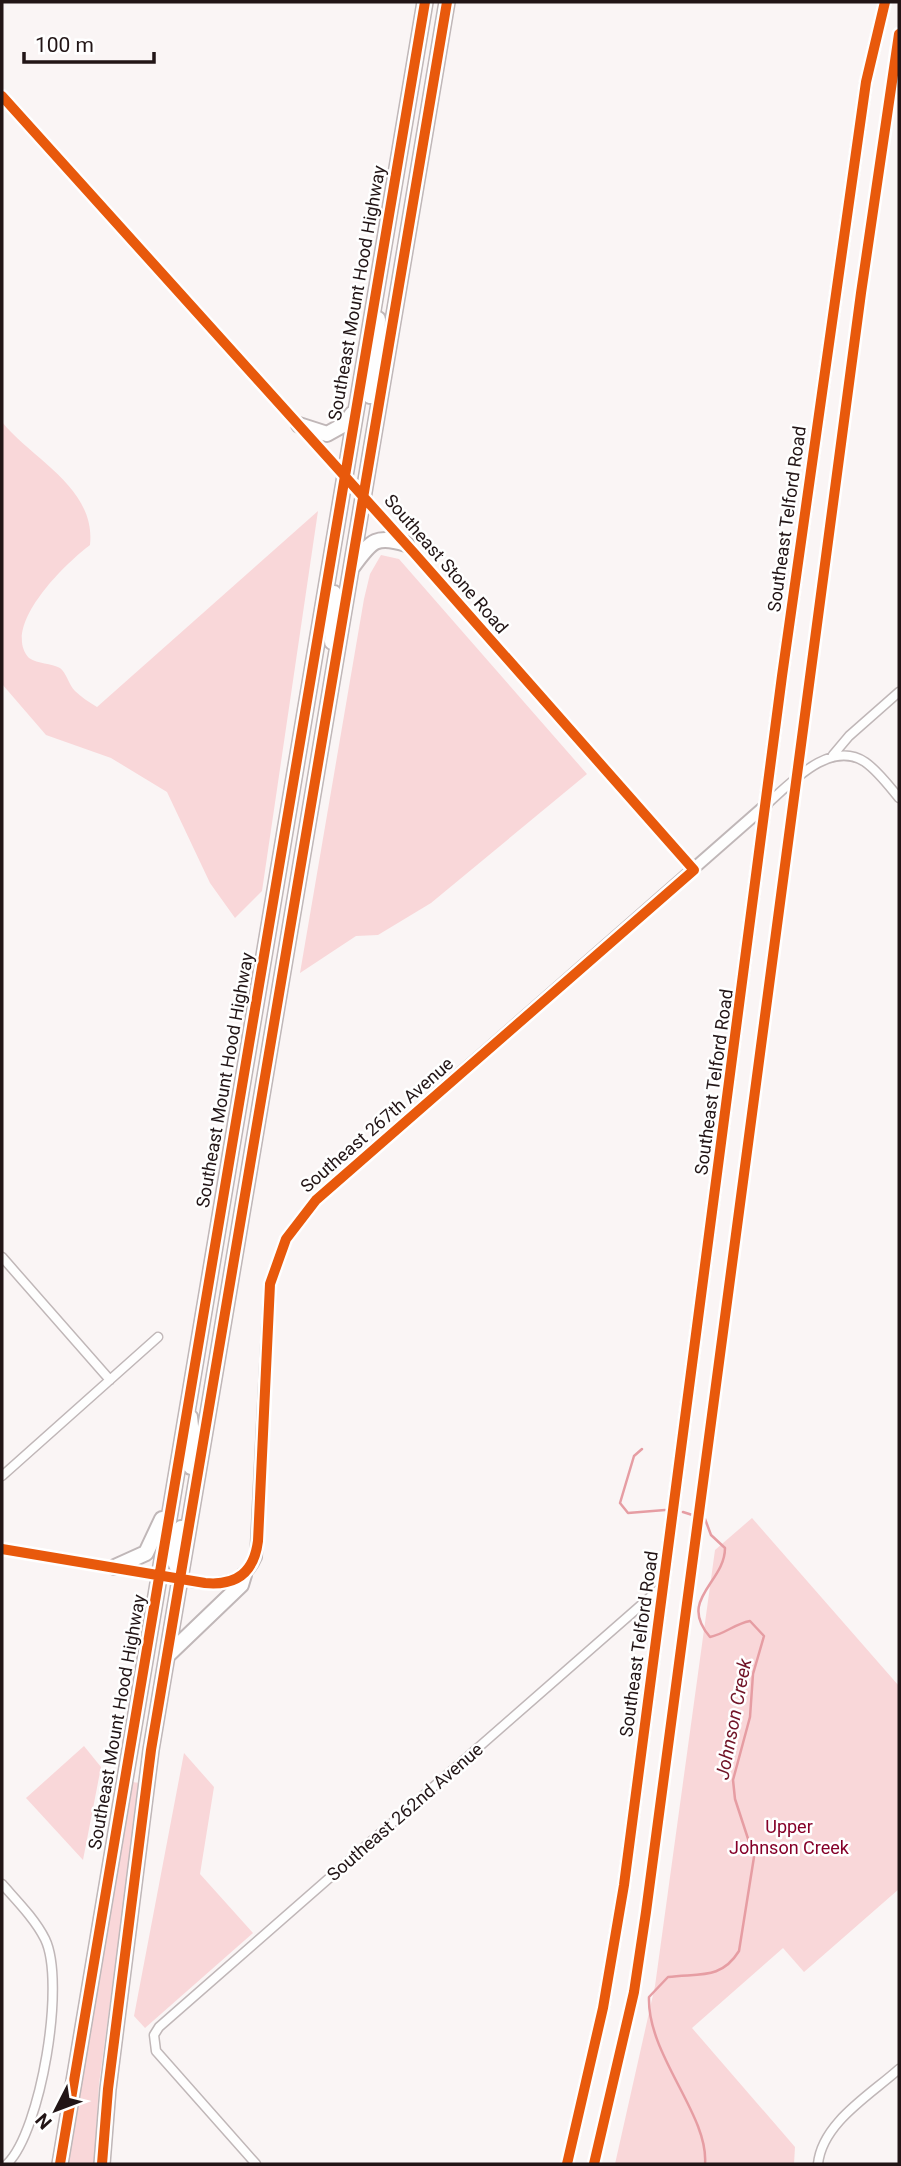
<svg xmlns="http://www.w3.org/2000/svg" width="901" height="2166" font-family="Roboto,sans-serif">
<rect width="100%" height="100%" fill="#faf5f5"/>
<path fill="#f9d7d9" d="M2,422C33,460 96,488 90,545C67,562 0,626 29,658C38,664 51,663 60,668C66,672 69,685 75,691C81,697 89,702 97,707L318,511L262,891L235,918L210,883L167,792L111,758L46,735L2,684Z
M381,555L399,559L587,774L431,903L378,935L356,936L300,973L364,599L370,574Z
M752,1518L899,1686V1889L804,1972L783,1948L692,2028L795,2147L794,2164H615L655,1986L715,1550Z
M84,1746L101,1767L83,1860L26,1798Z
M184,1753L214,1787L200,1874L253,1933L145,2028L134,2016Z
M132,1782L140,1783L99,2084L94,2164H66Z"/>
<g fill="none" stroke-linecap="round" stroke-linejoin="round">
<path stroke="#e69da3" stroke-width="2.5" d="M642,1449L634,1456L620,1503L628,1513L665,1510
M683,1512L705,1519L711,1535L725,1548C725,1583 677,1599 710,1637C725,1634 734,1624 750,1621L764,1636L753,1674L750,1717L733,1780L735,1799L754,1857L739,1951C721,1980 699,1973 668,1977L649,1997C647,2055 709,2115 705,2164"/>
<g stroke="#c0b7b8" stroke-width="11">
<path id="street" d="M833,755L849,736L899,692
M766,805C791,783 830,739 865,762C878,771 889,786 899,798
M2,1257L110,1380
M2,1476L158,1337
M2,1549L160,1575
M2,1884C17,1901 35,1919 45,1939C66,1982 41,2131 7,2164
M256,2164L156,2051L154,2035L159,2027L664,1585
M818,2164C822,2123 870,2095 899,2069"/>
</g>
<g stroke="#c0b7b8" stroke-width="14">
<path id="secondary" d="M2,96L414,553L694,870
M160,1575C194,1581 239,1597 256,1557L270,1284L286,1239L316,1200L766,805
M567,2164L603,2008L624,1885L782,676L866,82L885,2"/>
</g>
<g stroke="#c0b7b8" stroke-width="18">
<path id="highway" d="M370,396L377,356L378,319
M299,425L327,434L345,424L352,414
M353,566C371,542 375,534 406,544
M332,642L334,593
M190,1417L194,1453L191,1467
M181,1528L175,1562L182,1579
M115,1567L146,1553L162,1519
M169,1654L241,1585L244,1575
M60,2164L425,2
M102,2164L108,2089L151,1750L447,2"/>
</g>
<use href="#street" stroke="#fefefe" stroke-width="8"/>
<use href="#secondary" stroke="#fefefe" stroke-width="10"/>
<use href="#highway" stroke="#fefefe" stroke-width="14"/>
<g stroke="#fff" stroke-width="15">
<path id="cycleway" d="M2,96L414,553L694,870L316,1200L286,1239L270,1284L258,1541C254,1572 237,1586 205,1583L2,1549
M60,2164L425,2
M102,2164L108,2089L151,1750L447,2
M567,2164L603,2008L624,1885L782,676L866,82L885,2
M594,2164L634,1992L646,1912L861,293L899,34"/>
</g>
<use href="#cycleway" stroke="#e8590c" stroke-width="10"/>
</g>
<g text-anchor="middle" stroke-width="5" stroke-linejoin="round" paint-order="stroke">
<g font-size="18" fill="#221516" stroke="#fff">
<text transform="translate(357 293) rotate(-80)" y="6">Southeast Mount Hood Highway</text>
<text transform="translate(787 519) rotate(-82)" y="6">Southeast Telford Road</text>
<text transform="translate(446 564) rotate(49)" y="6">Southeast Stone Road</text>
<text transform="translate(225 1080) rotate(-80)" y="6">Southeast Mount Hood Highway</text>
<text transform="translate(714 1082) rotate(-82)" y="6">Southeast Telford Road</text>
<text transform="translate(377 1125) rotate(-41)" y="6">Southeast 267th Avenue</text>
<text transform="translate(639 1644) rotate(-82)" y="6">Southeast Telford Road</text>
<text transform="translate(117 1722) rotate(-80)" y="6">Southeast Mount Hood Highway</text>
<text transform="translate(405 1812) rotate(-41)" y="6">Southeast 262nd Avenue</text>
</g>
<g font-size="18" fill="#850029" stroke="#fff">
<text x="789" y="1833">Upper<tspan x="789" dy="21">Johnson Creek</tspan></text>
</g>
<g font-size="19" font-style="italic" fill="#711427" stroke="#fff">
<text transform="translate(733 1719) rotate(-79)" y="7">Johnson Creek</text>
</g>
</g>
<rect width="901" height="2166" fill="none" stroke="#221516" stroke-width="7"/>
<g transform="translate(56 2110) rotate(228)" stroke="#ffffff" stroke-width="5" paint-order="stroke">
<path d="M0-5L12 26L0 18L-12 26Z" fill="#221516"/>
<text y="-10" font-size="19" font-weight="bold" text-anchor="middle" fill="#221516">N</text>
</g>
<path d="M24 52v10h130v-10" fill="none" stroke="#221516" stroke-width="3.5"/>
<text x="35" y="52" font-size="21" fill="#221516" stroke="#ffffff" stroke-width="5" paint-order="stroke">100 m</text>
</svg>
